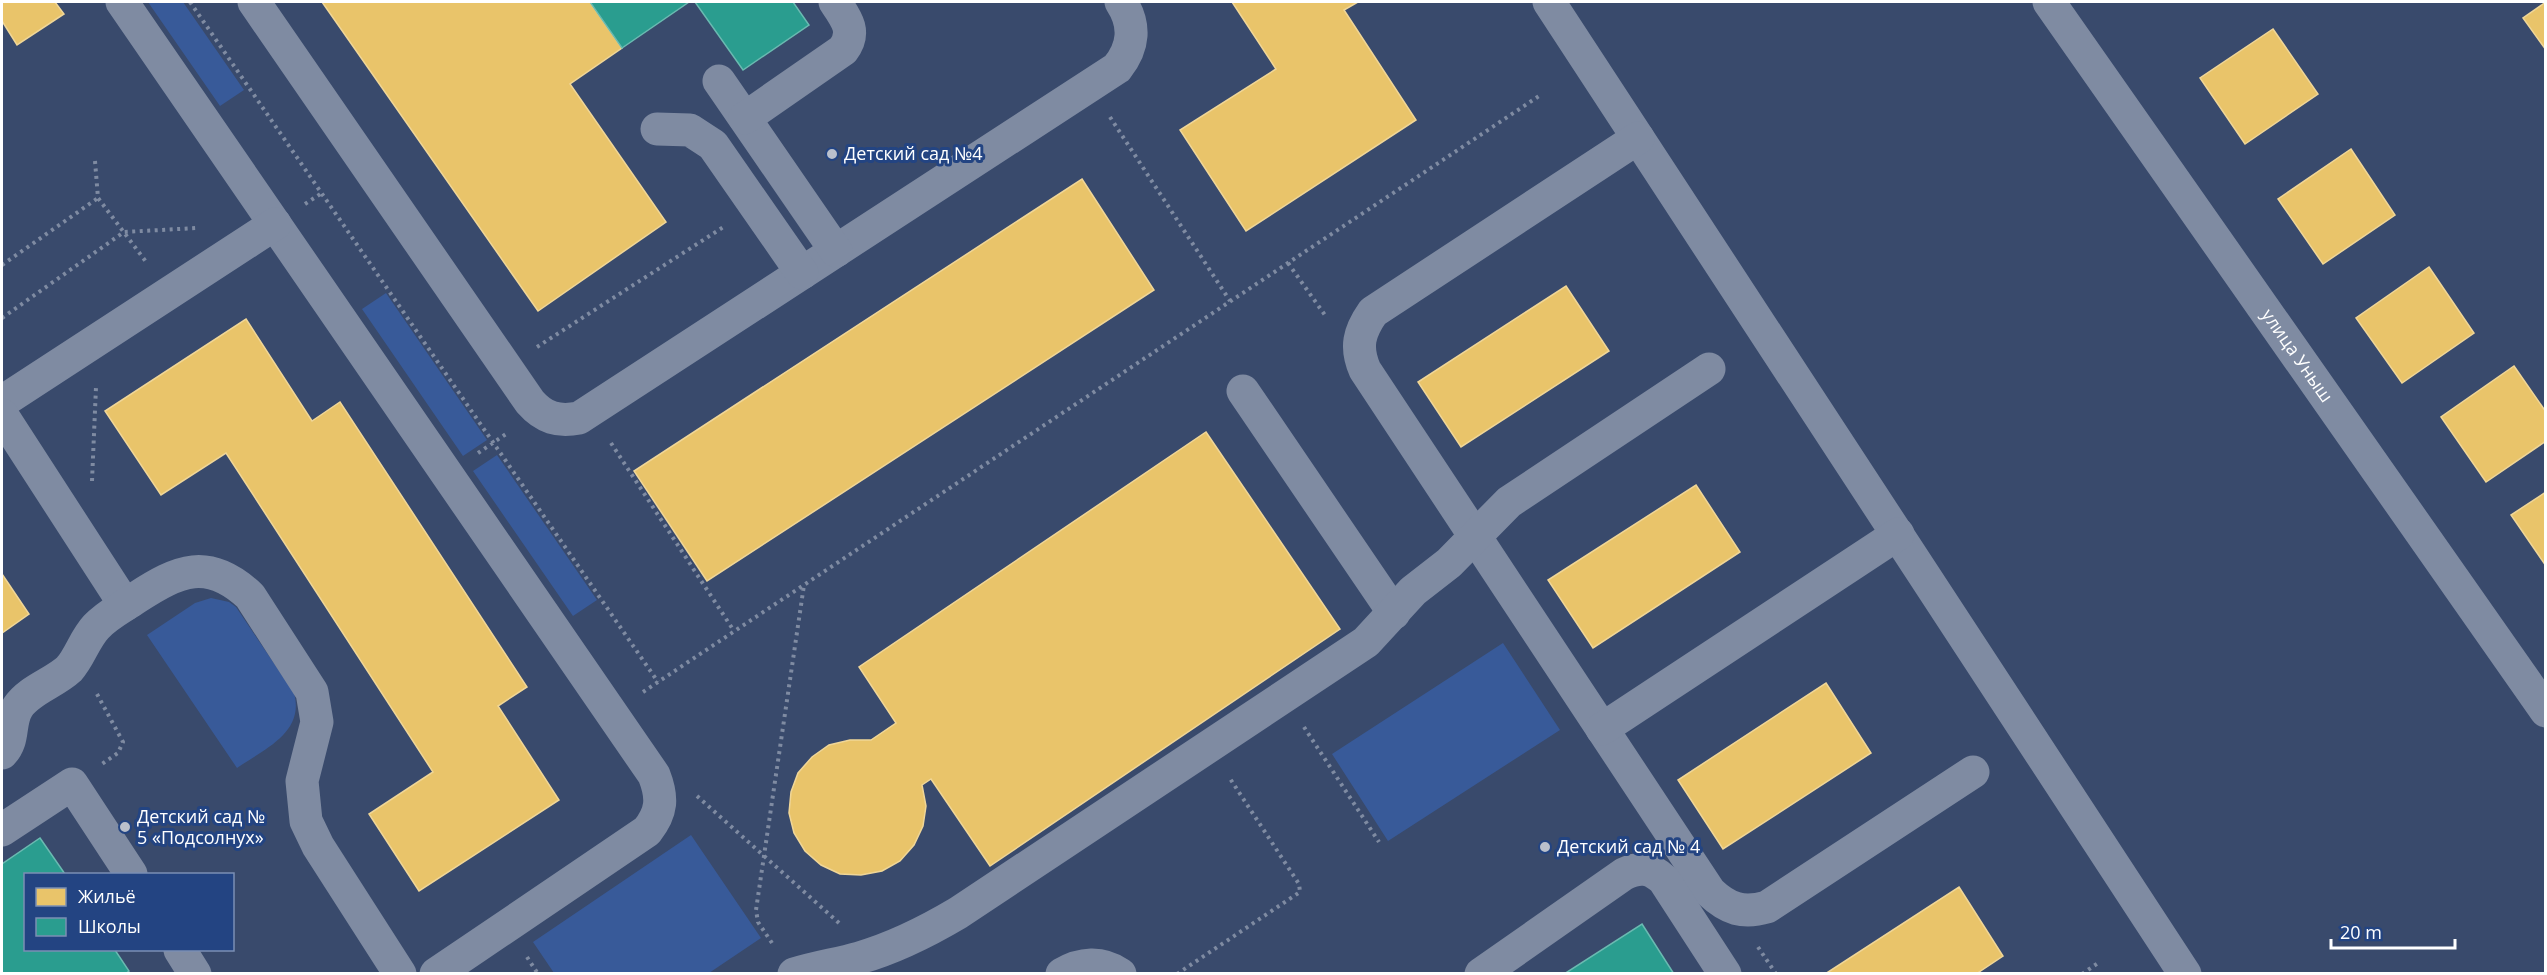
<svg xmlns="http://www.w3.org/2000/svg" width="2547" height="975" font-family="'Open Sans',sans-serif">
<rect width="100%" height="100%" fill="#394a6c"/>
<path fill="#385a99" d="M148,2H183L244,90L220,106Z
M386,293L487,440L463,456L362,309Z
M497,455L597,600L573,616L473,471Z
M211,598L229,602L236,607L294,693C305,733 264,749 237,768L147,635L195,603Z
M1503,643L1560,730L1388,841L1332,754Z
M691,835L761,938L709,973H554L533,942Z"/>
<path fill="#e9c46a" stroke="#f0d697" stroke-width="1.5" d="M2,2H55L64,14L17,45L2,21Z
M322,2H590L622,48L570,84L666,222L538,311Z
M1232,2H1358L1344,10L1416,120L1246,231L1180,130L1276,69Z
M2546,2V50L2523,18Z
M2273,29L2318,94L2245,144L2200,78Z
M2351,149L2395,215L2323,264L2278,199Z
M1082,179L1154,290L707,581L634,471Z
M2429,267L2474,333L2402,383L2356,318Z
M1566,286L1609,351L1461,447L1418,382Z
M246,319L312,421L340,402L527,687L498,706L559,800L419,891L369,814L433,772L226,453L161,495L105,411Z
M2514,366L2546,412V441L2486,482L2441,417Z
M1206,432L1340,629L990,866L931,779L922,785L926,806L923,826L914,845L900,861L882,871L861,875L840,874L821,865L805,851L794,833L789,813L791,792L798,773L812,757L829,745L850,740H871L896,723L859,667Z
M1696,485L1740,552L1593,648L1548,580Z
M2546,492V566L2511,515Z
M2,574L29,614L2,633Z
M1826,683L1871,753L1723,849L1678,780Z
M1959,887L2003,956L1976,974H1825Z"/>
<path fill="#2a9d8f" stroke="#6abab1" stroke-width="1.5" d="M590,2H689L622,48Z
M695,2H793L809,25L743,70Z
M40,838L65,874H26V950H115L129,971L125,974H2V864Z
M1642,924L1674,974H1564Z"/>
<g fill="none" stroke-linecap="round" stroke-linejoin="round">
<path stroke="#7f8ba2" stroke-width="4" stroke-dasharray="3 4.5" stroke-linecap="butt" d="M190,2L658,682
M1110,117L1230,301
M95,161L98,198L147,263
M305,204L322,193
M1288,263L1327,318
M2,265L98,198
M2,318L124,232L196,228
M537,347L725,226
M611,443L734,631
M478,453L509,432
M92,481L96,387
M643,692L1539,96
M97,694L123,742L118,753L102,764
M1304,727L1379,842
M697,796L839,923
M772,943L758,922L756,910L804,585
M1758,947L1776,974
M527,957L538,974
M1177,974L1300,892L1299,884L1229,777
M2082,974L2098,963"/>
<g stroke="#7f8ba2" stroke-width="33">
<path d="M122,2L654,775C663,798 662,812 647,831L436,974"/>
<path d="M254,2L530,402C544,418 558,422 579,418L1117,68C1134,47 1136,25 1121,2"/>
<path d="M1549,2L2185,974"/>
<path id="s1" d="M2049,2L2546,711"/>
<path d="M719,81L836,251"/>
<path d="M745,118L843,50C857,32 846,18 835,2"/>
<path d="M657,129L690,130L713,145L802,273"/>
<path d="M1638,138L1373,312C1359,332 1355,347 1365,370L1710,892C1728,909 1743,914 1767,907L1973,772"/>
<path d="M1243,391L1394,613"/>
<path d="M2,402L275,224"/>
<path d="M2,415L125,605"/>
<path d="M1602,729L1898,534"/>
<path d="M2,753C15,740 8,722 18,707C29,690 54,683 69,669C80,657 84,640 96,627C107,615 123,607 136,598C179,570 208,557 250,596L312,692L317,722L302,781L306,821L318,846L400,974"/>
<path d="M2,830L72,784L131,874"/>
<path d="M180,950L195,974"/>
<path d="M794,974C816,967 838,964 859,958C894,948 926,932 958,913L1366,642L1413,591L1449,563L1509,502L1709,369"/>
<path d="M1062,974C1081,963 1101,961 1120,974"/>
<path d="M1481,974L1624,874C1641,866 1651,868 1664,880L1725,974"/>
</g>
</g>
<g fill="#bac0cc" stroke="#234482" stroke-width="2">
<circle cx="832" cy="154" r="6"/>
<circle cx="125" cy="827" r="6"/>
<circle cx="1545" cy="847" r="6"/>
</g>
<g text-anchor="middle" stroke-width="6" stroke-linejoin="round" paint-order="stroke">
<g font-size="18" fill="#fff" stroke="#234482" text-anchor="start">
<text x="844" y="160">Детский сад №4</text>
<text x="137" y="823">Детский сад №<tspan x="137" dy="21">5 «Подсолнух»</tspan></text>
<text x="1557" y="853">Детский сад № 4</text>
</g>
<g font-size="18" fill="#fff" stroke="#234482">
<text dy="6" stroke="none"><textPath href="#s1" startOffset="432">улица Уныш</textPath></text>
</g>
</g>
<rect width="2547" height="975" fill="none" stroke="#ffffff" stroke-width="6"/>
<rect x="24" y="873" width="210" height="78" fill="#234482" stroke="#7b8fb4" stroke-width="1.5"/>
<rect x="36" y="888" width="30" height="18" fill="#e9c46a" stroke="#7b8fb4" stroke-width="1.5"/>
<text x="78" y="903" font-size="18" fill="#ffffff">Жильё</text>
<rect x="36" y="918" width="30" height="18" fill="#2a9d8f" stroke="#7b8fb4" stroke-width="1.5"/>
<text x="78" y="933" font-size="18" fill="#ffffff">Школы</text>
<path d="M2331 939v9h124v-9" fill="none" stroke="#ffffff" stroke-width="3"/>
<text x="2340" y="939" font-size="18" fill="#ffffff" stroke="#234482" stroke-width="4.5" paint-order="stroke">20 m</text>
</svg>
